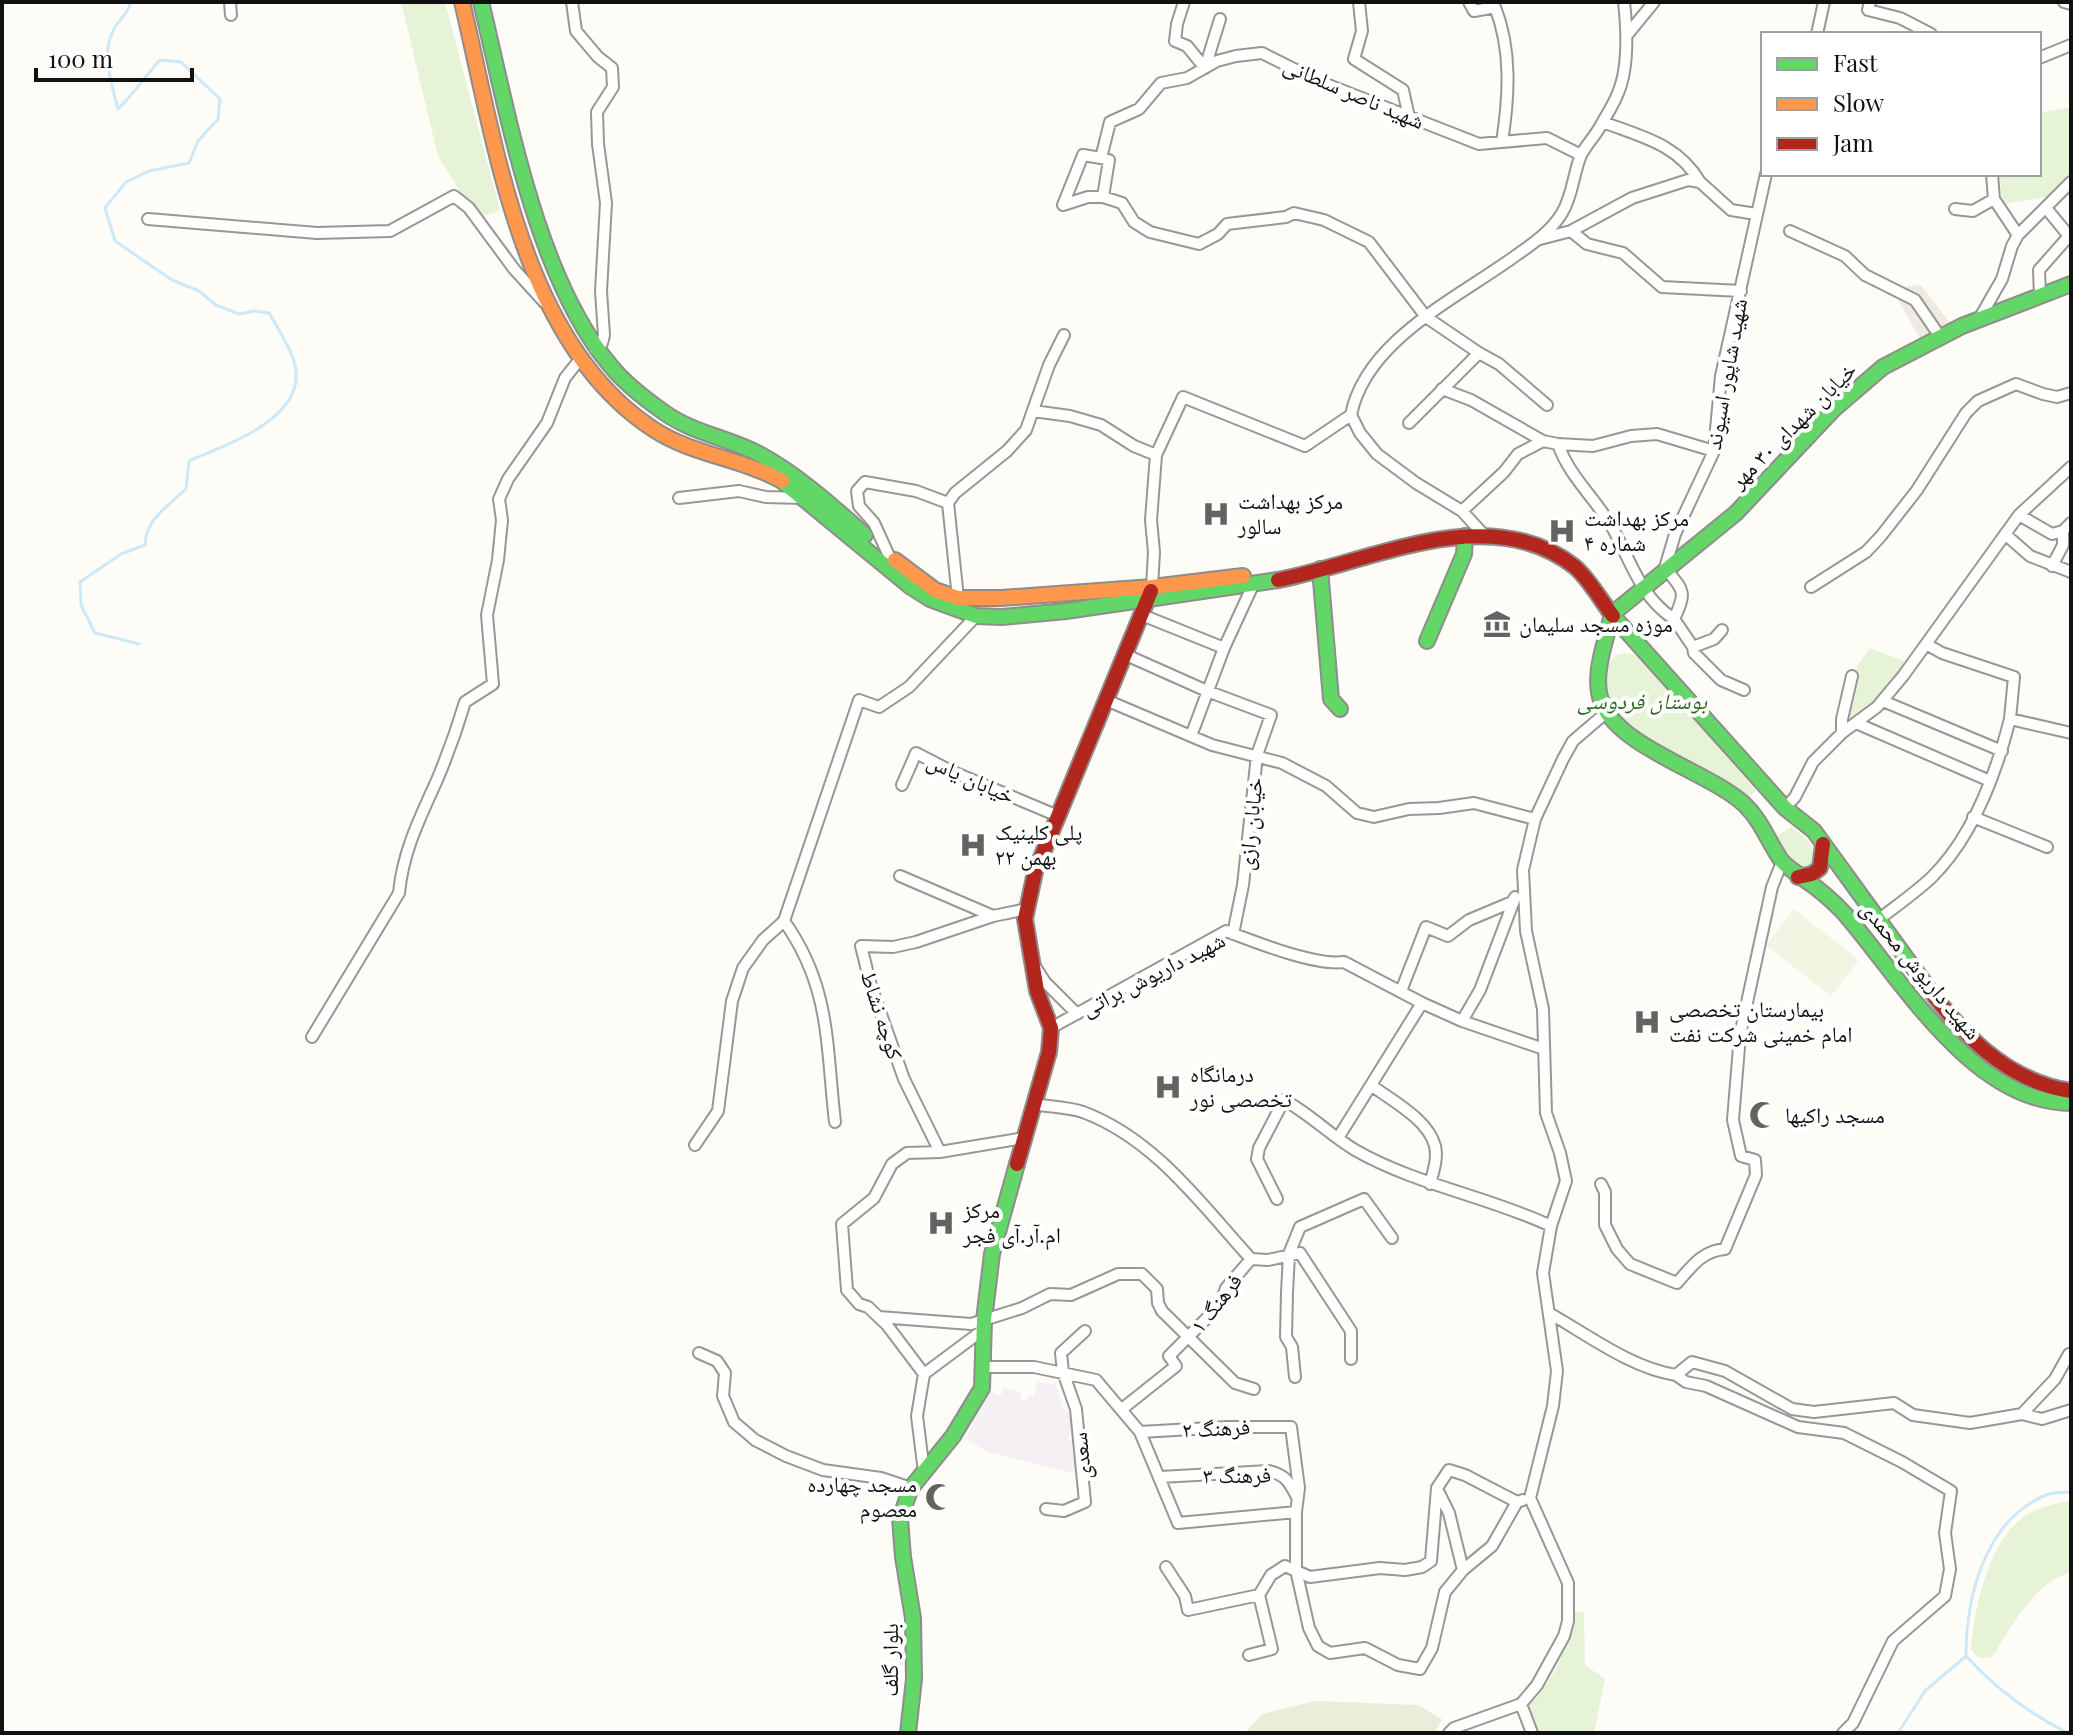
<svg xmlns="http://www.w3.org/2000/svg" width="2073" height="1735" font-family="'Playfair Display','Noto Naskh Arabic',serif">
<rect width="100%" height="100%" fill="#fdfcf7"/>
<path fill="#f5f0f3" d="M1037,1382L1056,1385L1064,1410L1071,1412L1074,1418L1068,1439L1073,1441L1071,1452L1078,1454L1073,1473L987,1452L966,1439L987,1390L1001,1396L1003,1388L1021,1392L1020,1399L1026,1401L1029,1395L1034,1396Z"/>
<path fill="#e7f3d7" d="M401,2H445L500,211L479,217L466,201L438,156Z
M2071,107V181L2053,196L2003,204L1999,174H2039V113Z
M1870,648L1909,663L1875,704L1846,726L1857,666Z
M1628,653L1639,656L1756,791L1747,799L1628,726L1609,701L1603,679L1610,661L1618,654Z
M1791,827C1807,836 1821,853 1809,870L1793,867L1777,836Z
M2071,1500V1572C2032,1584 2013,1625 1992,1657L1979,1658L1971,1650C1974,1609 1988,1541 2025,1516C2038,1507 2056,1504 2071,1500Z
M1573,1612H1584L1585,1665L1605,1679L1594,1733H1536L1526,1708C1558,1675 1564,1656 1573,1612Z"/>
<path fill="#e9eedb" d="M1316,1701L1418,1705L1442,1719L1435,1733H1245L1262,1714Z"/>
<path fill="#f0f6e1" d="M1794,909L1859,960L1831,996L1766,945Z"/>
<path fill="#edebe2" d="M1921,285L1950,323L1920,339L1894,293L1908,286Z"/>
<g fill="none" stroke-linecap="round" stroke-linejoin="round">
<path stroke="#cde8f7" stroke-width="3" d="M131,2C128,14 120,18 114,29C100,54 112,84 118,109C134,94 145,76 160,60L181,62L220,99L218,119L198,141L189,163L149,171L126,182L105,208L115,241L172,280L199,291L216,305L239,314L254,311L269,313C277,327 287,342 293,358C314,416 228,444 189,461L186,489C169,505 145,520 145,545L121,554L80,582L81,605L95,633L139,644
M1898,1733L1925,1691L1966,1656
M2068,1733C2030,1714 1995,1688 1966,1656C1966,1597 1985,1520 2046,1495C2053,1492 2063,1493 2071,1492"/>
<g stroke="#979795" stroke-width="14">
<path id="street" d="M230,2L231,15
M572,2L576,31L598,57L612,68L613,87L597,112L598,144L606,203L601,291L604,335L602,343L595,349
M1184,2L1177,24L1175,41L1187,46L1205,68L1220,19
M1359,2L1362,31L1354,59L1403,90L1409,117
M1469,2L1474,11L1495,7C1512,50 1509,97 1502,142
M1870,2L1868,10L1900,18L1931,34
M2064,2L2071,4
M1817,34L1824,2
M1627,35L1654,2
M2039,58L2071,45
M1603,122C1642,137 1678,144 1700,182
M1101,158L1083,155L1063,205L1088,197H1103
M1992,174L1994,199
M1955,209L1973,211L1994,199L2018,235
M148,219L317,233L390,231L454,196L469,208L514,269L544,302
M1571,231L1587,244L1623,253L1662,287L1741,291
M1790,231L1845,256L1865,275L1915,300L1941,338
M1540,239L1571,231L1632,198L1688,180L1700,182L1731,210L1756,214
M2040,296L2039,270L2069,236L2046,208
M1978,321L2002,279L2012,246L2018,235L2071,182
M1442,389L1471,400L1543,441L1558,444C1569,476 1595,498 1612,527C1631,561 1640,597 1674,619
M1547,405L1499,364L1479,353L1426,317L1369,242L1324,220L1294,213L1286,217L1227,224L1218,234L1199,244L1150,232L1134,222L1122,203L1103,197L1109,160L1101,158L1110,122L1139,109L1161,83L1187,78L1217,61L1236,56L1262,53L1318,81L1479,144L1547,138L1581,155
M1033,411L1070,416L1101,425L1134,446L1156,455
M1409,423L1479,353
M1558,444L1593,446L1631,436L1657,434L1714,451
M679,498L739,491L766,497L802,498
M1462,511L1504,472L1518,454L1543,441
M2019,515L2052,534L2063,531
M2005,534L2030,556L2071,572
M1485,536L1462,511L1416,483L1377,454L1360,433L1351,415C1366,339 1460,297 1518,254C1534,243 1552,230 1562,213C1573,195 1573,174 1581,155C1586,145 1596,135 1601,125C1607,114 1614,104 1618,93C1629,67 1627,29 1624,2
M889,556L874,523L859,506L857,491L865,482L916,491L948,503
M2052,566L2063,545V531L2071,523
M1152,587L1154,552L1151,520L1156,455L1183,397L1305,446L1351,415
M1811,587L1866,552L1881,536L1917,490L1966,413L1978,401L2016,384L2043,394L2057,397L2071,393
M958,598L948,503L955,493L1007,451L1026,430L1049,365L1064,335
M1142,615L1224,648
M1722,630L1714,639L1693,647L1694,653L1721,680L1744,690
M1926,644L1942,653L2014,677L2010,719L2071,733
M1693,647L1674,619C1687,591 1684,591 1665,568L1675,534L1714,451L1721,376L1766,174
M1124,654L1207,691L1271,715L1257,755L1243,885L1233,934
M1106,700L1212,745L1282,763L1326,786L1357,813L1374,817L1409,809L1439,808L1474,803L1535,819
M1883,701L2002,751
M1856,723L1990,781
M1842,733V719L1852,676
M1191,736L1224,648L1253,585
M902,785L916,753L951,771L1058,816
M1785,808L1795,797L1813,762L1842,733L1877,707L1903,676L2019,515L2071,467
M1973,817L2047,847
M900,876L993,916
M1878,920C1896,906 1915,893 1931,878C1973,837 1996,774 2010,719
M784,921C831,987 826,1045 835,1122
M1036,968L1045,982L1077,1014
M1401,991L1426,927L1448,936L1469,920L1512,902L1515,897
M1462,1021L1480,990L1515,898
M1051,1028L1226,931C1255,942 1315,966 1344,962L1422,1003L1462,1021L1544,1049
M312,1037L399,893C403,851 420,818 437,780C448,754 457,729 465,702L493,684L487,615L498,560L502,520L499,499L508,479L547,423L565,378L580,359
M1371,1085C1392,1101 1428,1119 1435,1146C1438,1159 1433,1172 1430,1184
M1034,1104C1050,1107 1068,1107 1083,1112C1155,1139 1201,1204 1251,1259L1268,1260L1300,1253L1351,1331V1359
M1338,1138L1422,1003
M695,1145L718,1111L732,1001L743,968L763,940L784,921L859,700L879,707L909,687L976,616
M940,1152L904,1079L871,986L861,946L893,947L916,942L993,916L1027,909
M1601,1184L1605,1192V1225L1617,1249L1630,1264L1677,1283C1692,1266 1702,1251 1725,1249L1756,1175L1755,1160L1741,1156L1733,1120L1740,1035L1772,887L1782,862
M1277,1199L1257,1159L1259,1148L1284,1100C1310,1114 1330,1135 1355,1150C1416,1185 1487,1196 1551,1226
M1549,1313C1588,1335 1631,1368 1676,1375L1692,1362L1725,1371L1792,1409L1814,1412L1894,1403L1913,1415L1970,1423L2022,1414
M879,1317L971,1324L1022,1308L1050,1294L1071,1295L1118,1274H1142L1157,1289L1158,1303L1162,1311L1235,1383L1254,1389
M699,1353L717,1361L725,1373L723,1396L734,1422L755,1440L786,1456L823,1470L881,1478L911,1488
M2069,1354L2055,1379L2022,1414L2042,1419L2071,1410
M982,1367H1034L1096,1380L1140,1432L1178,1523L1296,1512
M924,1374L887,1325L868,1307L859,1304L847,1290L842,1224L874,1198L892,1164L907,1153L940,1152L1024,1138
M1676,1375L1686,1382L1706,1386L1798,1427L1844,1433L1902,1462L1951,1491L1945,1533L1950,1569L1945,1596L1893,1641L1853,1723L1843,1733
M1295,1377L1292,1347L1286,1337L1287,1293L1289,1254L1300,1227L1364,1199L1392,1238
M1122,1409L1176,1366L1169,1356L1220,1305L1226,1288L1251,1259
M1140,1432L1228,1427H1291L1299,1488L1296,1512V1570L1309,1628L1318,1646L1330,1653L1365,1648L1398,1665L1420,1669L1432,1648L1445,1592L1463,1570L1492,1546L1517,1502
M924,1472L917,1416L924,1374L983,1330
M1160,1477L1269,1471C1286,1475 1289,1482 1297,1497
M1439,1493L1449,1513L1463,1570
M1046,1509L1064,1511L1085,1502L1076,1409L1063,1372L1061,1353L1085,1331
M1166,1567L1185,1596L1188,1610L1259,1595
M1249,1655L1272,1649L1259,1595L1271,1575L1285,1566L1310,1577L1380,1568L1405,1570L1422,1567L1431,1561L1437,1488L1449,1470L1465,1475L1517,1502L1523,1500
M1521,1704L1532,1733
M1449,1733L1454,1728L1521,1704L1537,1685L1564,1636L1568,1621V1583L1530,1498L1553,1406L1557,1371L1543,1273L1551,1226L1566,1181L1560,1153L1546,1113L1543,1009L1526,931L1523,870L1535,819L1563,759L1573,741L1608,711"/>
</g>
<g stroke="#8e8d8b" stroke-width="18">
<path id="fast" d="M481,2C508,113 536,277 610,365C625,384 645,399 665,413C693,433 729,438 759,454C798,475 832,506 865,535
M782,481L911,587L930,599L976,616L1002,617L1066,611L1278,580
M1320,569L1331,699L1340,709
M1612,614L1736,513L1833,410L1883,367L1962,326L2071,284
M1612,614C1606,641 1591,677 1602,703C1620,748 1709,772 1744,804C1761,820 1768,841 1781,860C1786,867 1797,873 1804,879C1819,889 1833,901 1845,914C1902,980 1973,1103 2071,1103
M1613,616L1785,808L1814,831L1923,981
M1427,641L1464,554L1465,536
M908,1733L914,1679L913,1618L903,1557L900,1518L911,1488L953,1436L982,1388L984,1320L992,1254L1017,1164"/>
</g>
<g stroke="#8e8d8b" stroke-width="18">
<path id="slow" d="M462,2C496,144 521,343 653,429C692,455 741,458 782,481
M895,560L935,590L958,598H1001L1152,587L1243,576"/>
</g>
<g stroke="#8e8d8b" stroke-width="18">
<path id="jam" d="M1278,580C1371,562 1490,499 1575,567C1590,580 1601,601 1613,616
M1798,877L1812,874L1820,868L1823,844
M1923,981C1960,1032 2005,1081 2071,1091
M1017,1164L1049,1052L1051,1028L1037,991L1025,919L1035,872L1151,591"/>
</g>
<use href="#street" stroke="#fffffe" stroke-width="10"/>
<use href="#fast" stroke="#63d668" stroke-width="14"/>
<use href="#slow" stroke="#ff974d" stroke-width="14"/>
<use href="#jam" stroke="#b3261e" stroke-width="14"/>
</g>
<defs>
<g id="hospital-bare" transform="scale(2.16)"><path d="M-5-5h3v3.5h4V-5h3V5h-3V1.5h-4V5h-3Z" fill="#646362" stroke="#fff" stroke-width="2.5" paint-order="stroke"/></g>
<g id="museum-bare" transform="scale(2.16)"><path d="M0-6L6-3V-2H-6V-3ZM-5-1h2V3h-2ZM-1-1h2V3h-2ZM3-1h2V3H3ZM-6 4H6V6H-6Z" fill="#646362" stroke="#fff" stroke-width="2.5" paint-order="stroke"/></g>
<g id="mosque-bare" transform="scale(2.16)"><path d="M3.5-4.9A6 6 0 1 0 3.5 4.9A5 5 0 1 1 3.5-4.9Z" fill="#646362" stroke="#fff" stroke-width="2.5" paint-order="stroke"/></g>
</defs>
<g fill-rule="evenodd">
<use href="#hospital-bare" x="1216" y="514"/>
<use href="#hospital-bare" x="1562" y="531"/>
<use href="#museum-bare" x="1497" y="624"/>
<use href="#hospital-bare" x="973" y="845"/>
<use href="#hospital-bare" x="1647" y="1022"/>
<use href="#hospital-bare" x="1168" y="1087"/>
<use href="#mosque-bare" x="1763" y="1115"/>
<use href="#hospital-bare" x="941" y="1223"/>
<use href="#mosque-bare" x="939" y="1497"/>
</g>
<g text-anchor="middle" stroke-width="8" stroke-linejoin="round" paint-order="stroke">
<g font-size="22" fill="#111" stroke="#fff">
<text transform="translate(1354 93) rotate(23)" y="8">شهید ناصر سلطانی</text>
<text transform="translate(1726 374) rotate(-80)" y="8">شهید شاپور اسیوند</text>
<text transform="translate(1793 425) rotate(-45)" y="8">خیابان شهدای ۳۰ مهر</text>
<text transform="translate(971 778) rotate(24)" y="8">خیابان یاس</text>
<text transform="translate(1250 824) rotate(-84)" y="8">خیابان رازی</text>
<text transform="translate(1921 970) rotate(50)" y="8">شهید داریوش محمدی</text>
<text transform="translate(1153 974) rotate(-27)" y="8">شهید داریوش براتی</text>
<text transform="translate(882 1015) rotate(72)" y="8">کوچه نشاط</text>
<text transform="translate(1216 1303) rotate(-52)" y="8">فرهنگ ۱</text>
<text transform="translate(1216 1428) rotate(-3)" y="8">فرهنگ ۲</text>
<text transform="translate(1081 1456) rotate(-96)" y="8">سعدی</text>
<text transform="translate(1237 1475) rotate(-1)" y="8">فرهنگ ۳</text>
<text transform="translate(890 1660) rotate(-90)" y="8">بلوار گلف</text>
</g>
<g font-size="22" fill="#111" stroke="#fff" text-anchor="start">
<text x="1238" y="509">مرکز بهداشت<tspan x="1238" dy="25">سالور</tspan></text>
<text x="1584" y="526">مرکز بهداشت<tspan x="1584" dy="25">شماره ۴</tspan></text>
<text x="1519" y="632">موزه مسجد سلیمان</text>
<text x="995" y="840">پلی کلینیک<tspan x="995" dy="25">۲۲ بهمن</tspan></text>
<text x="1669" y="1017">بیمارستان تخصصی<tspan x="1669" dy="25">امام خمینی شرکت نفت</tspan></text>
<text x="1190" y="1082">درمانگاه<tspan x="1190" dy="25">تخصصی نور</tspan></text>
<text x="1785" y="1123">مسجد راکیها</text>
<text x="963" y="1218">مرکز<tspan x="963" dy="25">ام.آر.آی فجر</tspan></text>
<text x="917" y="1492" text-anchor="end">مسجد چهارده<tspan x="917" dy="25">معصوم</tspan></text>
</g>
<g font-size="22" font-style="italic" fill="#2f6b1f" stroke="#fff">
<text x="1642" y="709">بوستان فردوسی</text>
</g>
</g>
<rect width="2073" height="1735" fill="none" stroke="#111111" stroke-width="8"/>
<rect x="1761" y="32" width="280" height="144" fill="#ffffff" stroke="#a0a0a0" stroke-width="2"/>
<rect x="1777" y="58" width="40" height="12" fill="#63d668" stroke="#a0a0a0" stroke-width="2"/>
<text x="1833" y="72" font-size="24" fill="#111111">Fast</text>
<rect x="1777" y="98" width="40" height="12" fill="#ff974d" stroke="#a0a0a0" stroke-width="2"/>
<text x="1833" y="112" font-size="24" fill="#111111">Slow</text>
<rect x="1777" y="138" width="40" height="12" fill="#b3261e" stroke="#a0a0a0" stroke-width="2"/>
<text x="1833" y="152" font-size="24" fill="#111111">Jam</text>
<path d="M36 68v12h156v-12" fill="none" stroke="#111111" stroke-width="4"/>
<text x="48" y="68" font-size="24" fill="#111111" stroke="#ffffff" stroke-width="6" paint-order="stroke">100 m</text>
</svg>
